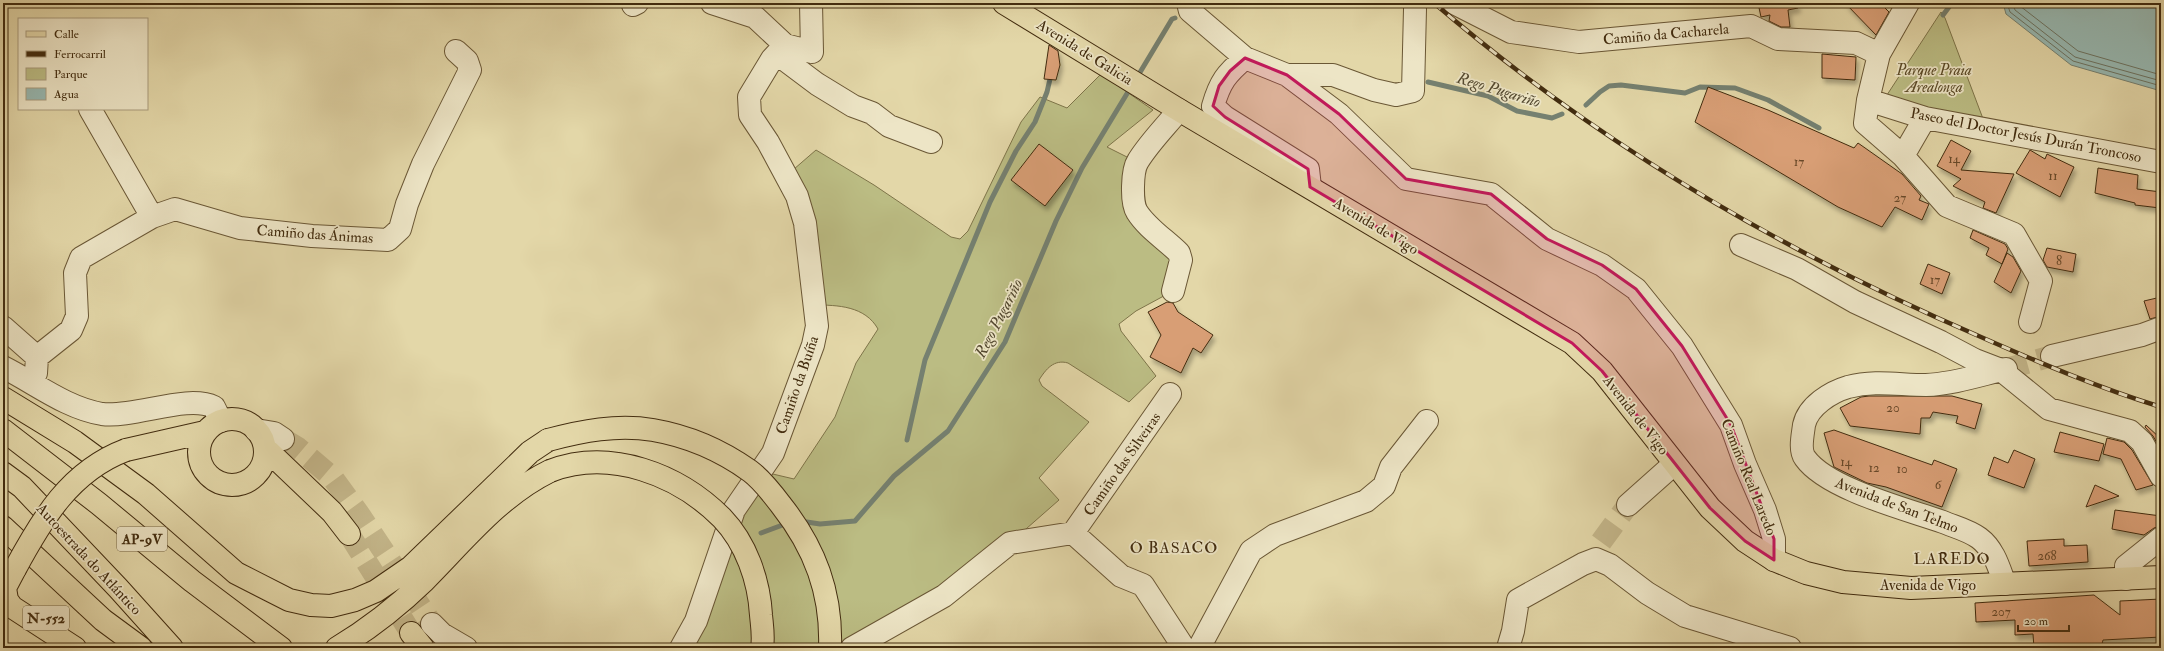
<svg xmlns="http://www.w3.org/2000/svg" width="2164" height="651" font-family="'IM FELL Double Pica',serif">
<defs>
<filter id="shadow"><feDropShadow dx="2.5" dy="4.5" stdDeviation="2" flood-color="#0004"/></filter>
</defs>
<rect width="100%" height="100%" fill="#e3d7a8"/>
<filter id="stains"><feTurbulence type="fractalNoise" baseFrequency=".005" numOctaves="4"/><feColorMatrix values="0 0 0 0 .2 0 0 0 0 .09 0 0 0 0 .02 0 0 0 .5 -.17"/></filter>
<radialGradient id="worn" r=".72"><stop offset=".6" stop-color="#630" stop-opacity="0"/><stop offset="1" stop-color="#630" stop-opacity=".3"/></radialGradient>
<path fill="#bbbc83" stroke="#7e7449" d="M1941,12L1945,18L1985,124L1885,98Z
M1101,74L1153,110L1107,147L1137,162L1134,202L1179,253L1173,291L1136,311L1119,324L1121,331L1156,376L1129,402L1068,363C1054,359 1046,369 1039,380L1042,386L1089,422L1039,478L1059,500L1010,543L852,648H695L696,621L760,471L794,479L835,417L856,363L878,329C865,306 838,305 814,305L786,176L816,150L874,185L951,237L960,239L968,231L1021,122L1040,97L1067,108Z"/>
<path fill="#97b8b1" stroke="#758070" d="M2003,3H2161V91L2071,65L2006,14Z"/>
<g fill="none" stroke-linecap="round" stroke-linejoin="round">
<path stroke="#6c7260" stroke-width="1" d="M2007,3L2010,12L2073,61L2161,86
M2012,3L2015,10L2075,57L2161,81
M2019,3L2020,6L2078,51L2161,75"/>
<path stroke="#758070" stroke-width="5" d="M1943,15L1952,3
M1136,79L1172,19L1175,18
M1428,82L1488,96L1517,111L1552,118L1562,114
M1586,105L1600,92L1609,86L1621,85L1685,93L1700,87L1735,88L1768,100L1819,128
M907,440L925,360L990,202L1016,151L1035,122L1047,92L1050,79
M800,521L820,524L855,521L894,476L948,431L1005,342L1056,221L1082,168L1131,87
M761,533L788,523"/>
</g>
<path fill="#d89e75" stroke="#422c0f" filter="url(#shadow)" d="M1758,3H1797L1798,8L1788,10L1790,27H1781L1769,21L1770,15L1761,17Z
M1845,3H1880L1889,12L1876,35Z
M1049,45L1058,51L1060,65L1056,80L1044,79Z
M1822,54L1856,57L1855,80L1822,78Z
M1708,87L1768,110L1854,148L1858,143L1902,174L1921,196L1919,200L1929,204L1922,220L1895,207L1882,227L1838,207L1695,122Z
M1951,140L1971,151L1961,170L2014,174L1996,213L1983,208L1985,202L1953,186L1961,179L1937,166Z
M1039,144L1073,170L1045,206L1011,180Z
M2030,150L2045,159L2047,154L2074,167L2060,197L2016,173Z
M2098,168L2138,175L2137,189L2161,192L2160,208L2135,205V203L2095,193Z
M1973,230L2005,244L2008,249L2002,264L1986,255L1989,248L1970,238Z
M2047,248L2076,254L2073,272L2047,267L2043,260Z
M2007,253L2013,257L2021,271L2011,293L1994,282Z
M1928,264L1950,273L1942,294L1920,284Z
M2161,297V316L2150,319L2144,301Z
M1167,302L1173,303L1178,312L1213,335L1201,353L1193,348L1181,373L1150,357L1161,335L1148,312Z
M1869,396H1952L1982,404L1975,429L1956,423L1958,416L1933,412L1930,418H1921L1920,434L1850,426L1840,408L1861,397Z
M2146,425L2161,439V450L2153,436L2145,427Z
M1834,430L1932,465L1934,460L1957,469L1942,507L1886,487L1867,483L1834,467L1824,433Z
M2060,432L2104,444L2099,461L2054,452Z
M2107,438L2124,442L2132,450L2153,485L2136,490L2121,459L2103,454Z
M2014,450L2035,459L2024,488L1988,475L1994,457L2008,463Z
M2095,485L2119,496L2086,507Z
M2115,510L2161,516V526L2154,528L2144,535L2112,529Z
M2064,539V546L2087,545L2088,562L2029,566L2027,541Z
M2094,595L2120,615V601L2161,599V637L2103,640L2101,648H2034L2033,634L2015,635V620L1976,622L1975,603Z"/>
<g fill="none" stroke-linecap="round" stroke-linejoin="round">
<path stroke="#c3b589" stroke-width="22" stroke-dasharray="22 11" stroke-linecap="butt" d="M2006,369L2052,356
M283,439L298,448L332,477L359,514L432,624
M1601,542L1628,505"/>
<path stroke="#c3b589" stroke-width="22" stroke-dasharray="22 11" stroke-linecap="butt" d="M349,534L411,633"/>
<g stroke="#6a5735" stroke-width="24">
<path id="minor" d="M712,3L755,17L785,45
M1188,3L1190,11L1245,58
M1454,3L1511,32L1579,42L1751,26L1778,39L1856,43L1879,54
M1908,3L1879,54L1868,100L1865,123L1903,156L1947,206L2014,234L2041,281L2030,322
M633,5L637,3
M777,54L817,84L853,106L872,113L889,126L931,142
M1287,75L1339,114L1406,179L1491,194L1547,239L1602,265L1636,289L1682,346L1731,425L1745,464L1765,510L1774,539V560
M1868,100L1925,118L2161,162
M90,109L152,217
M1903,156L1925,118
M1310,187L1308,169L1225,117L1213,106C1220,82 1226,74 1245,58L1287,75H1333L1374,90L1396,95L1413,91L1415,9
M1741,245L1797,269L1855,302L1941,342L1975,360L2001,370L2049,409L2130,431L2142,442L2161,476
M1173,291L1181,260L1179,253C1166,240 1147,228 1137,212C1131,203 1132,170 1138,161C1149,143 1166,126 1179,110
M3,327L37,357L36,373
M2052,356L2142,335L2161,328
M37,357L71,330L77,316L75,273L81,258L152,217L175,209L240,228L312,236L388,240L400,229L407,204L423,164L470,70L467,61L456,51
M3,367C35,383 66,408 102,414C135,418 187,394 214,407L221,421
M256,430L274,433L283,439
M1628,505L1674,464
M1073,533L1170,394
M2126,579V566L2161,538
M2005,584C1999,568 1994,549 1979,538C1968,530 1955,527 1943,522C1906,509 1827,489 1805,458C1799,450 1803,434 1804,425C1808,406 1831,392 1848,387C1875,380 1899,385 1926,385C1953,384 1980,375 2006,369
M432,624L442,634L466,648
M681,648L696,621L734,510L773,453L813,345L817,326L805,223L797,196L768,142L750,115L749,97L772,59L785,45L812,52L811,3
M852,648L944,596L1010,543L1073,533L1121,576L1143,585L1184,648
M1199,648L1251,551L1275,535L1366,501L1384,486L1391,467L1427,421
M1508,648L1513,631L1518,600L1583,564L1596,559L1610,565L1647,593L1685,616L1790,648"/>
</g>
<g stroke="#422c0f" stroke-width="24">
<path id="major" d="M1004,3L1179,110L1572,343L1602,371L1710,508L1745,541L1774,560L1806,573L1843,582L1911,588L2161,577"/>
</g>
<g stroke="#422c0f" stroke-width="24">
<path id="highway" d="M3,398L75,442L146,494L236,573L289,600L311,605L331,606L355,600L376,591L411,567L530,452L548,440
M199 452a33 33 0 1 1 66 0a33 33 0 1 1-66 0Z
M3,430L99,504L192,581L281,648
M265,448L332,512L349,534
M126,450L205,432
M3,473L22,487L118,588L172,648
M3,527L103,620L141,648
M15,569L5,588L7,600L12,607L75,648
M411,633L423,648
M337,648C369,629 397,607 424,581C463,542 499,496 550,471"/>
</g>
<use href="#minor" stroke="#ede5c6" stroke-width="22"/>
<use href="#major" stroke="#e3d7a8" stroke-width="22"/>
<use href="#highway" stroke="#e3d7a8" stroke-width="22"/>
<g stroke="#422c0f" stroke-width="4.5">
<path id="rail" d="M1434,3C1596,142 1785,253 1981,337C2040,363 2099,388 2161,407"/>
</g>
<use href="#rail" stroke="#ede5c6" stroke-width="3" stroke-dasharray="9" stroke-linecap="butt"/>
<g stroke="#422c0f" stroke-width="24" stroke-linecap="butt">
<path id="highway-bridge" d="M548,440C582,431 617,424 653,430C688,436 722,451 750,471C762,480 772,493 781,505C815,548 832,593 830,648
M550,471C610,448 678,474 722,518C746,543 759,580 761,615C762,626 764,637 762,648
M15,569C42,519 70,471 126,450"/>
</g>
<use href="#highway-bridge" stroke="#e3d7a8" stroke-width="22"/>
</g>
<path fill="#c2185b" fill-opacity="0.2" stroke="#c2185b" stroke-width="3" stroke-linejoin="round" d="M1245,58L1287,75L1339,114L1406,179L1491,194L1547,239L1602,265L1636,289L1682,346L1731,425L1774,539V560L1745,541L1710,508L1602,371L1572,343L1310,187L1308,169L1225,117L1213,106L1219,86L1230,71Z"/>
<g text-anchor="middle" stroke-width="3.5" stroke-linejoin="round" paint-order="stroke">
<g font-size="13" fill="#684828">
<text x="1954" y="163">14</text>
<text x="1799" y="166">17</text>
<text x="2053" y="180">11</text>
<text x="1900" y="202">27</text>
<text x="2059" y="265">8</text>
<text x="1935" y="284">17</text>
<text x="1893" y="412">20</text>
<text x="1846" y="466">14</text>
<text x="1874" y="472">12</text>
<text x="1902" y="473">10</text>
<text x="1938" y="489">6</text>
<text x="2047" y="560">268</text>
<text x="2001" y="616">207</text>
</g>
<g fill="#ede5c6" stroke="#756446" stroke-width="1">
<rect x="117" y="527" width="50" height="24" rx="3"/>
<rect x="23" y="606" width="46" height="24" rx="3"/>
</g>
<g font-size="14" font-weight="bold" fill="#422c0f">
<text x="142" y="544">AP-9V</text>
<text x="46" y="623">N-552</text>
</g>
<g font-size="15" fill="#422c0f" stroke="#ede5c6">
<text transform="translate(1666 34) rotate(-5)" y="5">Camiño da Cacharela</text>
<text transform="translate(1085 52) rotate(32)" y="5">Avenida de Galicia</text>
<text transform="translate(2026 135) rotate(11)" y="5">Paseo del Doctor Jesús Durán Troncoso</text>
<text transform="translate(1376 226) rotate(31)" y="5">Avenida de Vigo</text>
<text transform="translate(315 234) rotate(4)" y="5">Camiño das Ánimas</text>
<text transform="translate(797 385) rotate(-71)" y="5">Camiño da Buíña</text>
<text transform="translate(1636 415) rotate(52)" y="5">Avenida de Vigo</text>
<text transform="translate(1122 464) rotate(-55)" y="5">Camiño das Silveiras</text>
<text transform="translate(1749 477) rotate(68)" y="5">Camiño Real Laredo</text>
<text transform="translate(1897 505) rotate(21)" y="5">Avenida de San Telmo</text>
<text transform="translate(89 559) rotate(47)" y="5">Autoestrada do Atlántico</text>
<text x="1928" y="590">Avenida de Vigo</text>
</g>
<g font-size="15" font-style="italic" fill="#5a4926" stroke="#ede5c6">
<text x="1934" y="75">Parque Praia<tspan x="1934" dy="17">Arealonga</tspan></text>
</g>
<g font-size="16" font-style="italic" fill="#53482f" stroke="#ede5c6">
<text transform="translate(1499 89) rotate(17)" y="6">Rego Pugariño</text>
<text transform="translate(998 318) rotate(-63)" y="6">Rego Pugariño</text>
</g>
<g font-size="16" letter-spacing="1" fill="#422c0f" stroke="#ede5c6">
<text x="1174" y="553">O BASACO</text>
<text x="1952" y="564">LAREDO</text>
</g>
</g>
<rect width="2164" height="651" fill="none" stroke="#e3d7a8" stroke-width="16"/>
<rect x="4" y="4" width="2156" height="643" fill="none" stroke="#422c0f" stroke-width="2"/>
<rect x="8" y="8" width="2148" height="635" fill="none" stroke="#422c0f"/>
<rect x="18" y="18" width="130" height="92" fill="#ede5c6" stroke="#a99b7d"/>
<rect x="26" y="31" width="20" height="6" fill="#e3d7a8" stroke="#a99b7d"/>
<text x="54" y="38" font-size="12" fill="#422c0f">Calle</text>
<rect x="26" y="51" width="20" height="6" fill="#422c0f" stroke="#a99b7d"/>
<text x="54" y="58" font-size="12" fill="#422c0f">Ferrocarril</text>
<rect x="26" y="68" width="20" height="12" fill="#bbbc83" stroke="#a99b7d"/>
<text x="54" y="78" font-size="12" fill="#422c0f">Parque</text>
<rect x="26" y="88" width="20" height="12" fill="#97b8b1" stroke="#a99b7d"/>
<text x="54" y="98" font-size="12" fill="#422c0f">Agua</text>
<path d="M2018 625v6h51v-6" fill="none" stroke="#422c0f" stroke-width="2"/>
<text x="2024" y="625" font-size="12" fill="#422c0f" stroke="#ede5c6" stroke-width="3" paint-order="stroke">20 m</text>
<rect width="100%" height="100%" filter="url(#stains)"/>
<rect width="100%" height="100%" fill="url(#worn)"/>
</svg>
